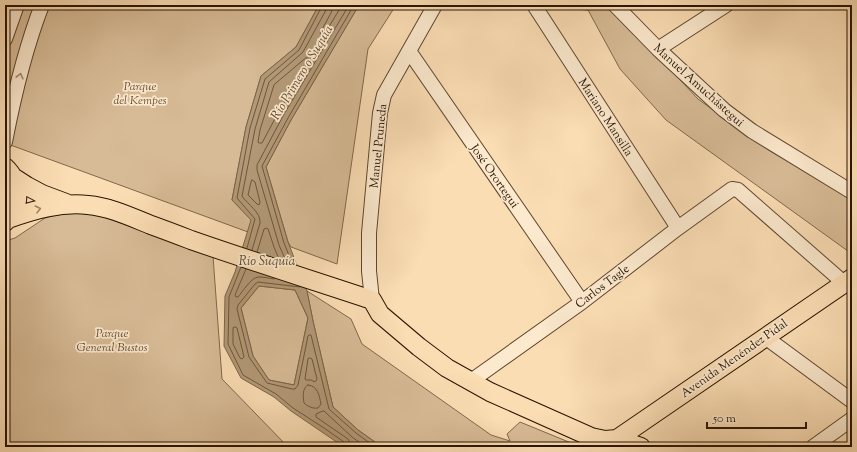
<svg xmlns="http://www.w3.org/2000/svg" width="857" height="452" font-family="'Sorts Mill Goudy',serif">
<rect width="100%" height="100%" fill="#fbddb4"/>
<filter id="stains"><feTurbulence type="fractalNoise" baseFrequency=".005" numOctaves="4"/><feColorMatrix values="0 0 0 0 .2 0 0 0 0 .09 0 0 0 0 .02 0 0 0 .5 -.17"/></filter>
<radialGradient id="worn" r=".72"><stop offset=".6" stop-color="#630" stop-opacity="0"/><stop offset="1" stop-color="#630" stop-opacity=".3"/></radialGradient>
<path fill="#d7bb96" stroke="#80684c" d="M5,5H319L296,47L261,76L246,127L232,200L252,220L248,232L5,143Z
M359,5H396L368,49L337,264L291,247L288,242L266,167L291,120Z
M548,5H610L698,99L770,151L852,198V254L666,120L620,69L588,10L548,7Z
M66,212L98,215L213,256L222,379L288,447H5V241L15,238L45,218Z
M259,286L295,290L308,318L294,385L269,380L253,356L241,308Z
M307,291L351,319L362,344L491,435L510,441L507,434L520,422L581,447H382L358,430L333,407L313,321Z"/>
<path fill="#b39977" stroke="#7b6448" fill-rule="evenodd" d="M319,5H359L291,120L266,167L288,242L307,291L313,321L333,407L358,430L382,447H344L291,411L274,397L241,378L224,346L225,296L235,272L251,220L232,200L246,127L261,76L296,47ZM259,286L295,290L308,318L294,385L269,380L253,356L241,308Z"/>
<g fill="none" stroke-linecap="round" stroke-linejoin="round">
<path stroke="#6e563c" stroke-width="1" d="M333,5L331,13L320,33L322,36L324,35L342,5
M306,58H308L309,61L278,113L262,143H259L258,142L260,130L274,85Z
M252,180L255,182L260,202L259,205L257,204L248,195L251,182Z
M247,248L255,219L237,198L250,128L265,79L299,50L321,8L322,5
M252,250L260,223C261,212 248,205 242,196L255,129L269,82L303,52L326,10L327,5
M257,252L264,229L267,228L268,229L274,247L279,259
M286,261L279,245L257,170V165L283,116L349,5
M292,263L284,243L262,166L288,118L354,5
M241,267L229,297L228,344L243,375L276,394L293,408L324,428L344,442L346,447
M246,269L235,295L236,297H238C243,291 251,278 258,277C263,277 269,278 274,279
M300,287L258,282L255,284L238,305L237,309L249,357L267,383L292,389H295L298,385L308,336L309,335H311L329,409L356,433L375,447
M234,327H236L237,328L244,357L242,359L240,358L233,344V329Z
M310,358L312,359L317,379L315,382L311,380H306L305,379L308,359Z
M308,385C318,386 319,395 321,404L318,408C313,409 307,406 304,403C303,397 302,388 308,385Z
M351,447L350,443L348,439L316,417V414L323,411H324L352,437L366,447"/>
<g stroke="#5d462e" stroke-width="16">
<path id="minor" d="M534,5L678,228
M615,5L658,49L724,110L752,131L852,192
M5,39L17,5
M658,49L726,5
M409,51L582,302
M5,142C14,95 25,49 42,5
M372,300L369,271V233L380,113L384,95L435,5
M765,337L852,401
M471,381L582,302L678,228L732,189L738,190L844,283
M813,447L852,419"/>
</g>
<g stroke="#281401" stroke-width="20">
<path id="major" d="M5,167C21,182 22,207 5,222
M13,177L27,186L42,194L66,203
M8,219C34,210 60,202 88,205C110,207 131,217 151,225C165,230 178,235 191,240C251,261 312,280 372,300L380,314L419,347L447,368L490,392L591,437L605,440L617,439L641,447
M617,439L852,278"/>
</g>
<use href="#minor" stroke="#fce9ce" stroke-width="14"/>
<use href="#major" stroke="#fbddb4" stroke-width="18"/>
</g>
<defs><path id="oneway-chevron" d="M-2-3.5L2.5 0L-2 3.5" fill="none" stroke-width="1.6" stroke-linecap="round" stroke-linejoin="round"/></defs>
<use stroke="#9d8972" href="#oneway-chevron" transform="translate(20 76) rotate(-76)"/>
<use stroke="#9c8363" href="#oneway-chevron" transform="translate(38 209) rotate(-14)"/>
<g text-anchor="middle" stroke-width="3.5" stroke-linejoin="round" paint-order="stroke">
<g font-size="12" fill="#281401" stroke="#fce9ce">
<text transform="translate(699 85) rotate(42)" y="4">Manuel Amuchástegui</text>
<text transform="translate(606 117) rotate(57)" y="4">Mariano Mansilla</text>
<text transform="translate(378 146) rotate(-84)" y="4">Manuel Pruneda</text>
<text transform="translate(495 176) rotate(55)" y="4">José Orortegui</text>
<text transform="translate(602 286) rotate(-37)" y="4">Carlos Tagle</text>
<text transform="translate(734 358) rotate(-35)" y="4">Avenida Menéndez Pidal</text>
</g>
<g font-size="12" font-style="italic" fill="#654e35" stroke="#fce9ce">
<text x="140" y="90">Parque<tspan x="140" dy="14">del Kempes</tspan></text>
<text x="112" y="337">Parque<tspan x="112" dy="14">General Bustos</tspan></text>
</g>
<g font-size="13" font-style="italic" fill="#604930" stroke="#fce9ce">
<text transform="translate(301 72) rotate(-59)" y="5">Río Primero o Suquía</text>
<text x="267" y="265">Río Suquía</text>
</g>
</g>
<rect width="857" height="452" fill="none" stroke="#fbddb4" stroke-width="20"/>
<rect x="6" y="6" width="845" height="440" fill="none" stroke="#281401" stroke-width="2"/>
<rect x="10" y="10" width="837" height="432" fill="none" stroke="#281401"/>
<path d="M707 422v6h99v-6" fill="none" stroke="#281401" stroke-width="2"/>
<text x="713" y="422" font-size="12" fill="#281401" stroke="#fce9ce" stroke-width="3" paint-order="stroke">50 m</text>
<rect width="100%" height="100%" filter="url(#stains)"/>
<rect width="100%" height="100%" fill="url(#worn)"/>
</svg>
